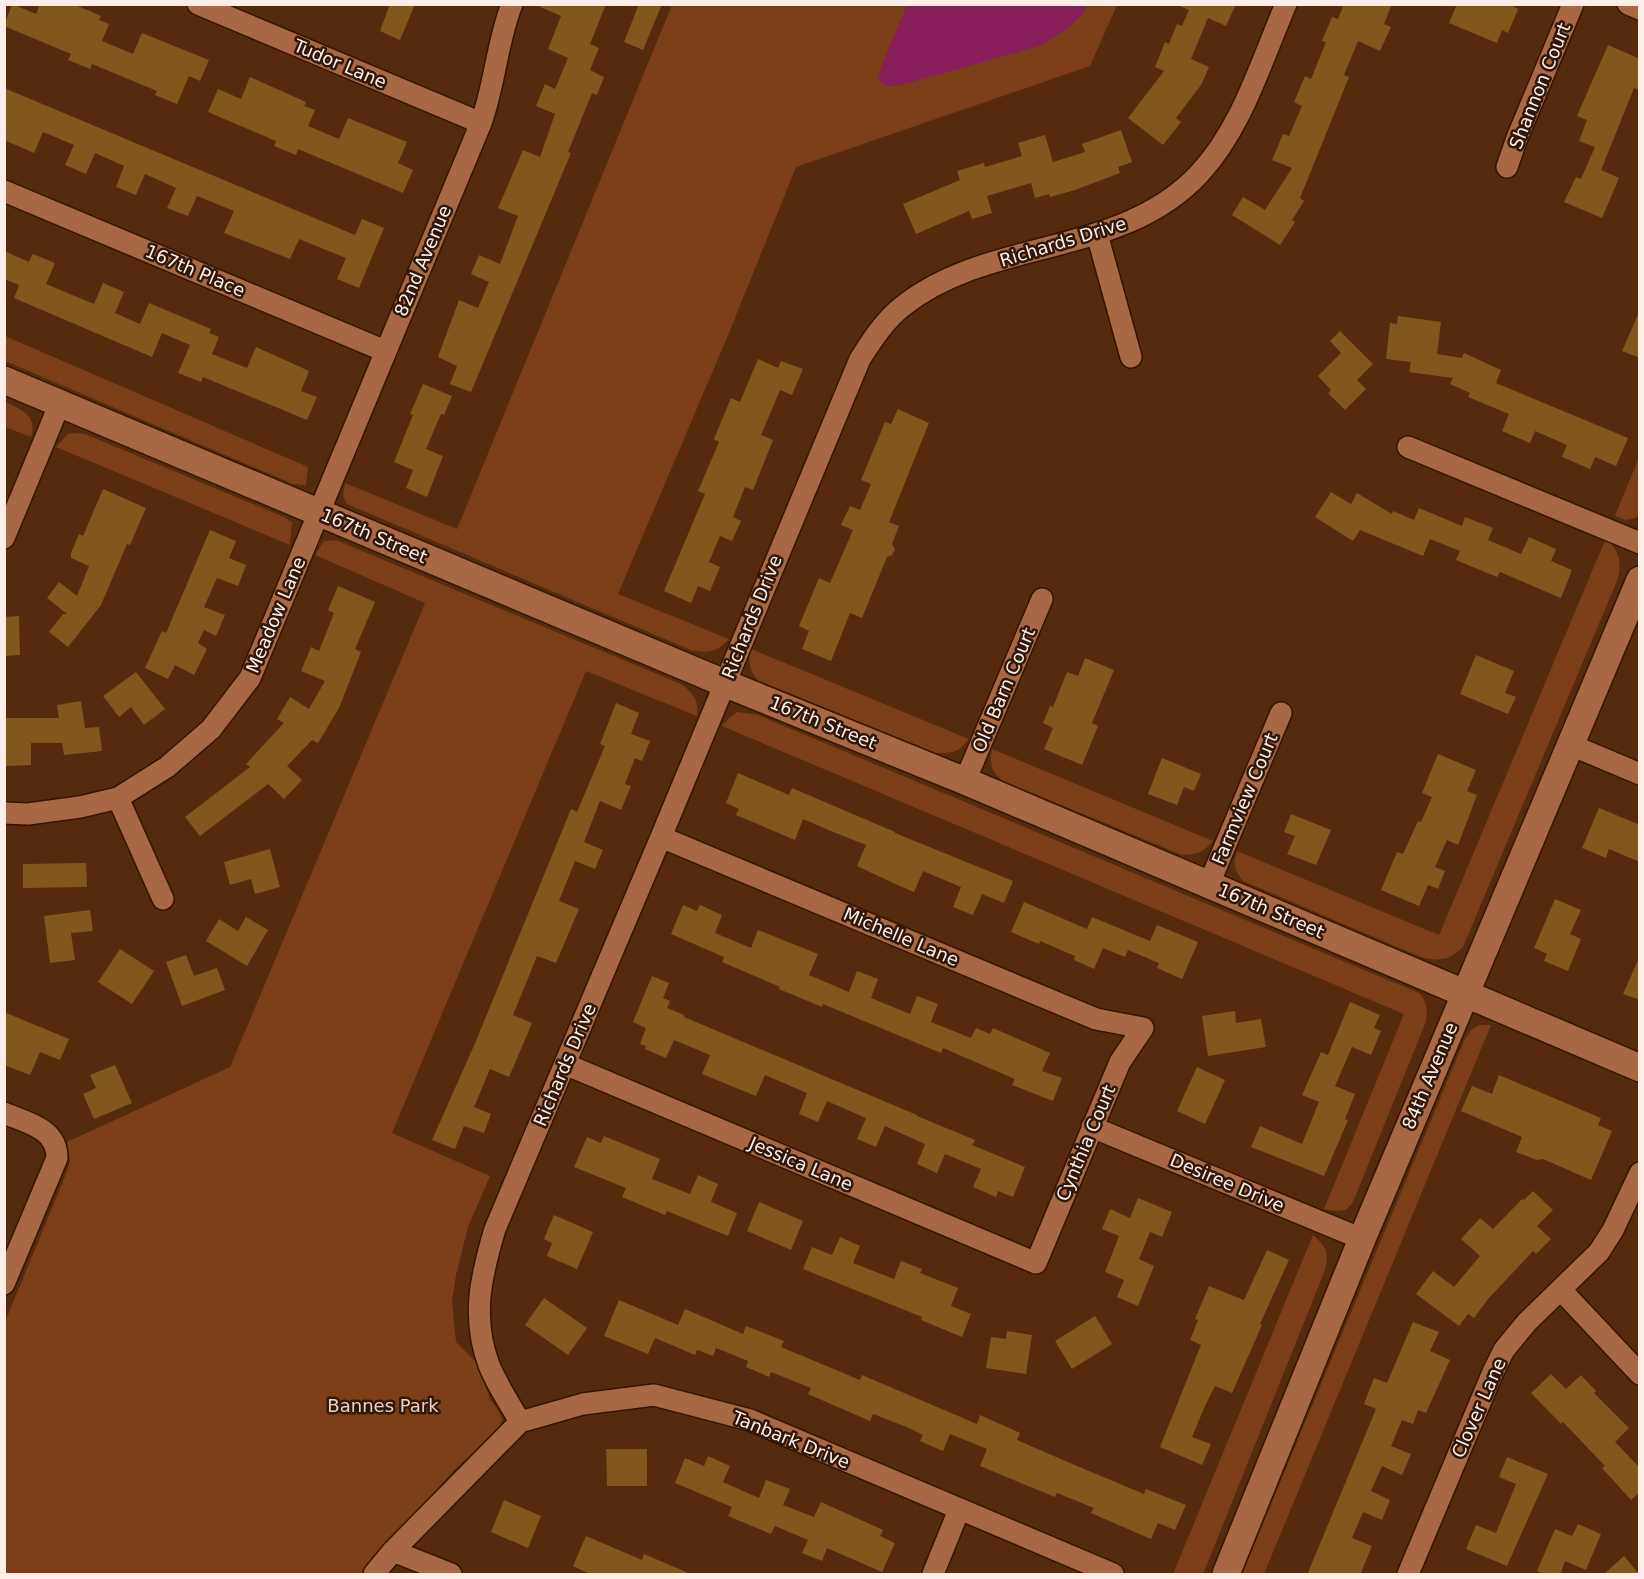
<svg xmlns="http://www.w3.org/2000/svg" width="1644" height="1579" font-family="'DejaVu Sans',sans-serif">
<rect width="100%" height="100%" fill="#562a0c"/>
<path fill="#7b3e16" d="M672,5H1117L1090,66L796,167L729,333L618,594L729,639C717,652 710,653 693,651L347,504L343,496L345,483L457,529Z
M5,336L308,467L306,485L293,484L5,361Z
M5,402C21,409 38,416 31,437L5,427Z
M75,433L85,434L284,517L292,522L290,545L56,447L68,434Z
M1639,457V514L1636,518L1626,520L1615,516Z
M1606,538C1619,551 1623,563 1617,581L1463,947C1448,962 1435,962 1416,955L1243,881C1234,870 1233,865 1237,851L1439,935Z
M336,540L681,684C694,694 699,700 697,716L586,671L392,1133L490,1176L468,1227L456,1275L452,1301L456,1342L476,1362L490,1399L499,1412L502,1419L500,1428L453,1471L363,1574H5V1322L66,1174L70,1161L67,1142L230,1067L425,603L315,555L324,541Z
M751,649L969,739C959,752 952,754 935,753L759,681C749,670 748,664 751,649Z
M737,712L758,715L1419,993C1428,1003 1428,1011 1425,1024L1353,1202L1346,1210L1335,1211L1324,1209L1404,1014L722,726L728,719Z
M992,749L1213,841C1204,852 1197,855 1182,855L1003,781C991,771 989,764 992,749Z
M1479,1025H1491L1264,1574H1242L1464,1041L1471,1030Z
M1313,1235C1327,1248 1329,1251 1325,1270L1204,1572L1201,1574H1173Z"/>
<path fill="#871e5a" d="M907,5V4L1087,5L1081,16L1067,29L1040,46L897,86H887L878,80L882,64Z"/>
<path fill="#82571e" d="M12,4L36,14L40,4H73L101,16L99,20L109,24L102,41L133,54L142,33L209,60L200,81L189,76L177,104L155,95L157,91L92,64L90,69L68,60L71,54L4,26Z
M390,4H415L400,40L380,31Z
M534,4H606L590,44L599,48L590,70L604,77L597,95L592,93L568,152L571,153L471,392L450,384L457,366L438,357L459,300L478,308L489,282L471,274L479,255L500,264L518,216L498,208L523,150L540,157L555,114L536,106L545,84L555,89L568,58L548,49L561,16Z
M639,4H662L643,50L624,42Z
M1176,4H1236L1226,26L1208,18L1191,59L1209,67L1201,85L1176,118L1181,122L1163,145L1128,118L1164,71L1155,67L1165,42L1169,44L1177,24L1182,26L1189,10Z
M1344,4H1392L1384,24L1391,27L1380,51L1358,41L1344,75L1349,77L1300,198L1304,201L1292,220L1295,222L1280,245L1232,215L1243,197L1265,210L1292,168L1272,160L1283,134L1289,136L1302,106L1294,102L1305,76L1311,79L1326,42L1322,41L1332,17L1338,19Z
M1457,4H1508L1518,9L1508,33L1502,30L1497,43L1449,23Z
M1608,45L1640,59V90L1634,88L1601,170L1619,178L1602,218L1564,202L1576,177L1581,179L1595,147L1579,141L1587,120L1577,116Z
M250,77L306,102L304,106L315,110L308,126L339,139L348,118L407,142L398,163L413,170L403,193L298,149L296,155L274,146L276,141L208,112L218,89L241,99Z
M4,88L355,235L362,219L384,228L359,288L337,279L346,258L299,239L290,259L224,233L234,211L197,196L188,216L167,208L176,188L145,174L136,195L116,187L124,166L95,153L86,174L65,165L74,145L43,132L34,153L4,140Z
M1121,130L1132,162L1118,167L1120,173L1075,190L1050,197L1049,194L1035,198L1031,183L987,196L992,213L972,219L969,211L916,234L903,204L960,180L957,171L984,163L985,167L1022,156L1018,143L1045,135L1053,162L1085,152L1082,144Z
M4,251L29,262L33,254L55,263L46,284L94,304L103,283L124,292L115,313L140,324L149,303L211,329L209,333L219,337L212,354L247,368L256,347L309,371L301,391L317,397L307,420L203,377L201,382L178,373L190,345L162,333L152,357L14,298L19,285L4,279Z
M1640,310V358L1622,351Z
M1398,316L1441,322L1437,354L1462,358L1464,353L1501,370L1496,383L1628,438L1616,466L1595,457L1590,469L1562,457L1567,445L1535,431L1530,443L1502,431L1509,414L1468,397L1470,393L1450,384L1453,378L1409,372L1411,362L1386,359L1390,323L1397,324Z
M1340,331L1373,364L1357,380L1366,389L1345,410L1328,393L1331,390L1318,376L1341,353L1330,341Z
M758,359L778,368L781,361L803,369L792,395L780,390L761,435L773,440L753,490L745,487L733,517L741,521L732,541L720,536L709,562L720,567L710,591L698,586L691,603L664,591L705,494L698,491L719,442L714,439L731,398L740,402Z
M423,384L452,396L444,415L441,414L426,449L443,456L427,497L406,488L413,470L394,462L413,415L410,414Z
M898,409L929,423L889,522L899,526L892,544L895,549L892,555L887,557L862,618L850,613L831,661L802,649L809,631L799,626L819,578L830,583L853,530L841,525L850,506L860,510L871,484L861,480L885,422L891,424Z
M103,489L146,508L130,545L127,544L101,605L68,647L49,632L63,614H67L47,598L59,582L77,596L89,566L71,558V553L79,534L83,536Z
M1331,492L1351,504L1357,493L1392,514L1393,511L1414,520L1419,508L1462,526L1465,517L1493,528L1488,540L1521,554L1529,537L1556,549L1551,561L1572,570L1561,598L1500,572L1497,577L1456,560L1460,551L1430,539L1423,556L1360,530L1353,541L1315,517Z
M210,530L236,541L229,558L246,565L238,586L217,578L204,607L225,615L216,636L204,630L198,643L207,649L194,675L175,665L168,679L145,668L162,631L166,633Z
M338,586L375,602L355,649L361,652L339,708L318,743L312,740L287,766L302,780L284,799L268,784L200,836L185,817L250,767L246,764L284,723L277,719L290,697L309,709L325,681L301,671L311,647L319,651L334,613L328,610Z
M19,616L20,655L4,656V617Z
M1476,655L1514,671L1505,693L1516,697L1508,714L1460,694Z
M1085,658L1114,670L1092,723L1098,726L1082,765L1044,749L1053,728L1043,723L1050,706L1053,707L1067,672L1078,676Z
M136,672L165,709L144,725L131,707L119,717L103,696Z
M81,701L85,728L99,727L102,751L64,755L62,743H31V765L6,766L5,718H59L57,705Z
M616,703L639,713L631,734L650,741L642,761L635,758L625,784L631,786L621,810L600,801L584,842L603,850L595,869L575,861L559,901L579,909L556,963L537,956L529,976L513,1015L532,1023L524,1042L509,1077L490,1069L474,1107L491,1114L484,1133L464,1126L455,1149L432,1140L476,1041L571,809L577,812L605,746L600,744Z
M1438,754L1476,770L1467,791L1477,795L1458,845L1447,840L1435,867L1445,871L1438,889L1428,885L1419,906L1381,890L1397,852L1403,854L1418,821L1421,822L1432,797L1422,793Z
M1162,758L1201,774L1194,791L1184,787L1177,805L1148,794Z
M738,773L789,795L792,788L895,832V833L1013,881L1004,903L982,894L973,915L953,907L961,887L923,871L914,892L893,883L857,866L866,845L831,831L803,819L795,840L736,815L739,809L726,803Z
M1599,808L1640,825V862L1609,849L1606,858L1582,848Z
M1291,814L1331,830L1316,865L1287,854L1295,836L1284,832Z
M270,849L280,887L255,894L251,879L230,885L224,862Z
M86,863L87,887L23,888V864Z
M1555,899L1581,910L1570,934L1581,939L1568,971L1544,961L1547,954L1534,948Z
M1024,902L1087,929L1092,917L1150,941L1157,925L1198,942L1182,979L1157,968L1159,963L1128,950L1125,957L1103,948L1094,969L1074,960L1075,956L1040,941L1039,944L1011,932Z
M683,905L697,911L700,905L722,915L715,933L751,948L758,930L818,954L809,975L849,992L857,971L878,979L871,998L910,1014L917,996L938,1004L931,1022L971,1038L976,1028L990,1034L993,1028L1050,1053L1042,1071L1062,1078L1053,1101L1012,1085L1015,1079L943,1048L941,1053L823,1004L822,1007L779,989L780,987L722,962L724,957L671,934Z
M90,910L93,931L71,933L75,960L50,963L44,916Z
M246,917L268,930L247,966L206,941L219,919L238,931Z
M120,949L154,971L132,1004L98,982Z
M186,955L194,976L217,968L225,990L182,1006L166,962Z
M1640,956V1000L1623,994Z
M652,976L669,983L663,998L670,1001L667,1008L684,1015V1017L917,1115V1116L975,1140L972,1145L1025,1167L1013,1197L998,1191L996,1197L973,1187L981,1169L945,1154L937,1173L917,1164L925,1144L885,1126L876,1147L857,1139L866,1118L827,1101L818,1122L799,1114L807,1093L765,1075L756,1096L702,1074L710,1055L674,1040L666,1058L645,1049L646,1046L640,1044L646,1028L633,1022Z
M1350,1002L1380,1015L1374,1028L1381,1031L1371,1055L1352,1047L1335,1086L1355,1094L1345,1119L1348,1120L1324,1176L1251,1147L1260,1126L1302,1144L1319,1102L1302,1095L1321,1052L1328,1055Z
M1235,1011L1236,1023L1261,1019L1266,1047L1208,1056L1202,1016Z
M4,1012L69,1039L60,1060L40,1052L30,1075L4,1065Z
M115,1065L132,1103L94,1119L83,1094L96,1088L90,1075Z
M1197,1067L1225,1080L1205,1124L1177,1111Z
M1499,1075L1601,1118L1598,1125L1612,1131L1591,1180L1543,1159L1537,1160L1516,1152L1522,1137L1461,1111L1472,1086L1492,1094Z
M604,1136L660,1159L652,1179L690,1194L698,1175L718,1184L711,1202L737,1213L728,1236L667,1211L665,1215L622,1197L626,1188L574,1167L587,1137L601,1143Z
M1533,1191L1553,1210L1537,1226L1551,1239L1536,1254L1533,1251L1488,1299L1474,1318L1468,1314L1459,1326L1416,1294L1433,1271L1454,1287L1480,1256L1461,1239L1480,1218L1493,1229L1522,1199L1524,1200Z
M1138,1198L1172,1212L1162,1237L1150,1232L1139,1259L1154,1266L1138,1306L1117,1297L1124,1280L1105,1272L1119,1236L1102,1229L1110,1209L1130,1218Z
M759,1202L803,1221L791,1250L747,1231Z
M554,1215L593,1232L577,1269L547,1256L552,1243L544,1239Z
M840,1237L860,1246L853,1263L894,1279L901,1261L922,1269L920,1273L958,1288L951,1306L971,1314L962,1337L921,1320L922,1317L803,1269L812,1247L832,1255Z
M1267,1250L1289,1260L1260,1324L1262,1325L1232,1393L1215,1386L1205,1406L1192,1437L1211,1444L1202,1465L1160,1447L1201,1345L1190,1340L1198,1320L1195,1319L1209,1286L1244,1300Z
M544,1298L587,1328L568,1355L525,1325Z
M619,1300L678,1325L685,1309L743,1334L746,1326L784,1341L781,1347L860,1380L862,1375L977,1424L980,1415L1020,1433L1017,1440L1070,1463L1144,1494L1146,1489L1186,1505L1175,1530L1158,1523L1151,1539L1091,1513L1094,1508L1057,1493L1055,1497L980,1466L987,1449L950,1434L943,1451L920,1441L923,1435L909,1428L873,1414L870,1421L847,1411L808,1394L811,1388L771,1372L769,1377L746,1367L748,1361L716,1348L713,1356L697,1350L695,1355L655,1338L648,1354L604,1336Z
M1095,1316L1112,1344L1072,1369L1055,1341Z
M1413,1322L1439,1332L1430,1351L1450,1360L1426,1413L1418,1410L1413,1424L1402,1420L1391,1446L1411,1454L1402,1475L1382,1466L1371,1491L1390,1500L1382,1520L1363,1512L1352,1538L1372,1546L1360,1575H1307L1376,1409L1364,1404L1374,1378L1387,1383Z
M1007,1331L1032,1335L1026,1374L986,1368L991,1337L1006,1339Z
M1551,1374L1566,1389L1581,1375L1596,1391L1594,1393L1629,1428L1615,1442L1640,1468V1492L1631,1500L1602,1468L1605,1466L1563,1422L1561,1424L1531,1393Z
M606,1449H647V1486H607Z
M708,1456L730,1466L723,1482L759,1498L766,1480L790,1489L783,1505L814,1517L821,1502L883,1530L880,1536L895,1543L882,1572L827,1548L822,1561L802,1553L808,1540L775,1526L771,1534L728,1516L732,1507L675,1483L685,1458L704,1466Z
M1507,1457L1548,1474L1507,1566L1466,1549L1476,1525L1496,1533L1516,1484L1499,1477Z
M504,1500L541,1516L528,1548L491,1532Z
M1578,1524L1601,1534L1586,1570L1565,1561L1560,1575H1545L1537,1571L1555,1529L1572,1536Z
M586,1536L642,1560L644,1554L693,1575H592L573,1566Z
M1624,1556L1640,1575H1603Z"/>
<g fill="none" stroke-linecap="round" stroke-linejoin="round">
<g stroke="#331503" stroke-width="24">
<path id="minor" d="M198,4L481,123
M1628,4L1640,9
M1507,167L1517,138L1573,4
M4,191L385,351
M1097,234L1131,357
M1408,447L1640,543
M4,538L60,403
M1571,745L1640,774
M965,781L1042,599
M118,798L163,899
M4,813L28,814L80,807L118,798L167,767L211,729L250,678L481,123C495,84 497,42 512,4
M1209,884L1281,713
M565,1064L1036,1263L1120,1062L1143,1028L1096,1019L661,837
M4,1113C27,1123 57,1128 57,1158L4,1284
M1092,1127L1362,1239
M1561,1290L1640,1374
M520,1422C510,1404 497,1385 489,1365C471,1317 481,1276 495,1229L661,837L860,359C872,340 885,320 903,306C990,237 1121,258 1199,174C1242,128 1261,62 1286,4
M393,1551L451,1574
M374,1574L393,1551L520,1422L583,1404L654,1395L750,1420L1113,1574
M933,1574L959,1510
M1408,1574L1493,1372L1504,1350L1527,1322L1599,1252L1613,1230L1640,1173"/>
</g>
<g stroke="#331503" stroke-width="30">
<path id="tertiary" d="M4,380L724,683L965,781L1640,1068
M1226,1574L1362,1239L1640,580"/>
</g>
<use href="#minor" stroke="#a76843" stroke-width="21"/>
<use href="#tertiary" stroke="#a76843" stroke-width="27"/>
</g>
<g text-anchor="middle" stroke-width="5" stroke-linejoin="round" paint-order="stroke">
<g font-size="18" fill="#fdefe7" stroke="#301708">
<text transform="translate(340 64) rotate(23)" y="6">Tudor Lane</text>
<text transform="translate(1540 86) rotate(-68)" y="6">Shannon Court</text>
<text transform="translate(1063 242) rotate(-17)" y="6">Richards Drive</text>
<text transform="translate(423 261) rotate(-67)" y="6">82nd Avenue</text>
<text transform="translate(195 271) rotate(23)" y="6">167th Place</text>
<text transform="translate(374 536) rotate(23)" y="6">167th Street</text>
<text transform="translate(276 615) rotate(-67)" y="6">Meadow Lane</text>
<text transform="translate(752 617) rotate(-68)" y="6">Richards Drive</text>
<text transform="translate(1004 690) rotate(-67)" y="6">Old Barn Court</text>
<text transform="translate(823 723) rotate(22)" y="6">167th Street</text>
<text transform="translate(1245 799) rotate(-67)" y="6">Farmview Court</text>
<text transform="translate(1271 911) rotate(23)" y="6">167th Street</text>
<text transform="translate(901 937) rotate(23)" y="6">Michelle Lane</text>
<text transform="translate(565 1065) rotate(-67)" y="6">Richards Drive</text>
<text transform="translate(1430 1076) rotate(-67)" y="6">84th Avenue</text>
<text transform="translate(1086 1143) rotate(-67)" y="6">Cynthia Court</text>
<text transform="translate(801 1164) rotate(23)" y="6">Jessica Lane</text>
<text transform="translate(1227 1183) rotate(23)" y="6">Desiree Drive</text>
<text transform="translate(1479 1408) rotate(-66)" y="6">Clover Lane</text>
<text transform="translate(791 1440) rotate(22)" y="6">Tanbark Drive</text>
</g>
<g font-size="18" fill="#ecd1c2" stroke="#301708">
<text x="383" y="1412">Bannes Park</text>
</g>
</g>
<rect width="1644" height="1579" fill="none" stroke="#fdefe7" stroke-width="12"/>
</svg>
